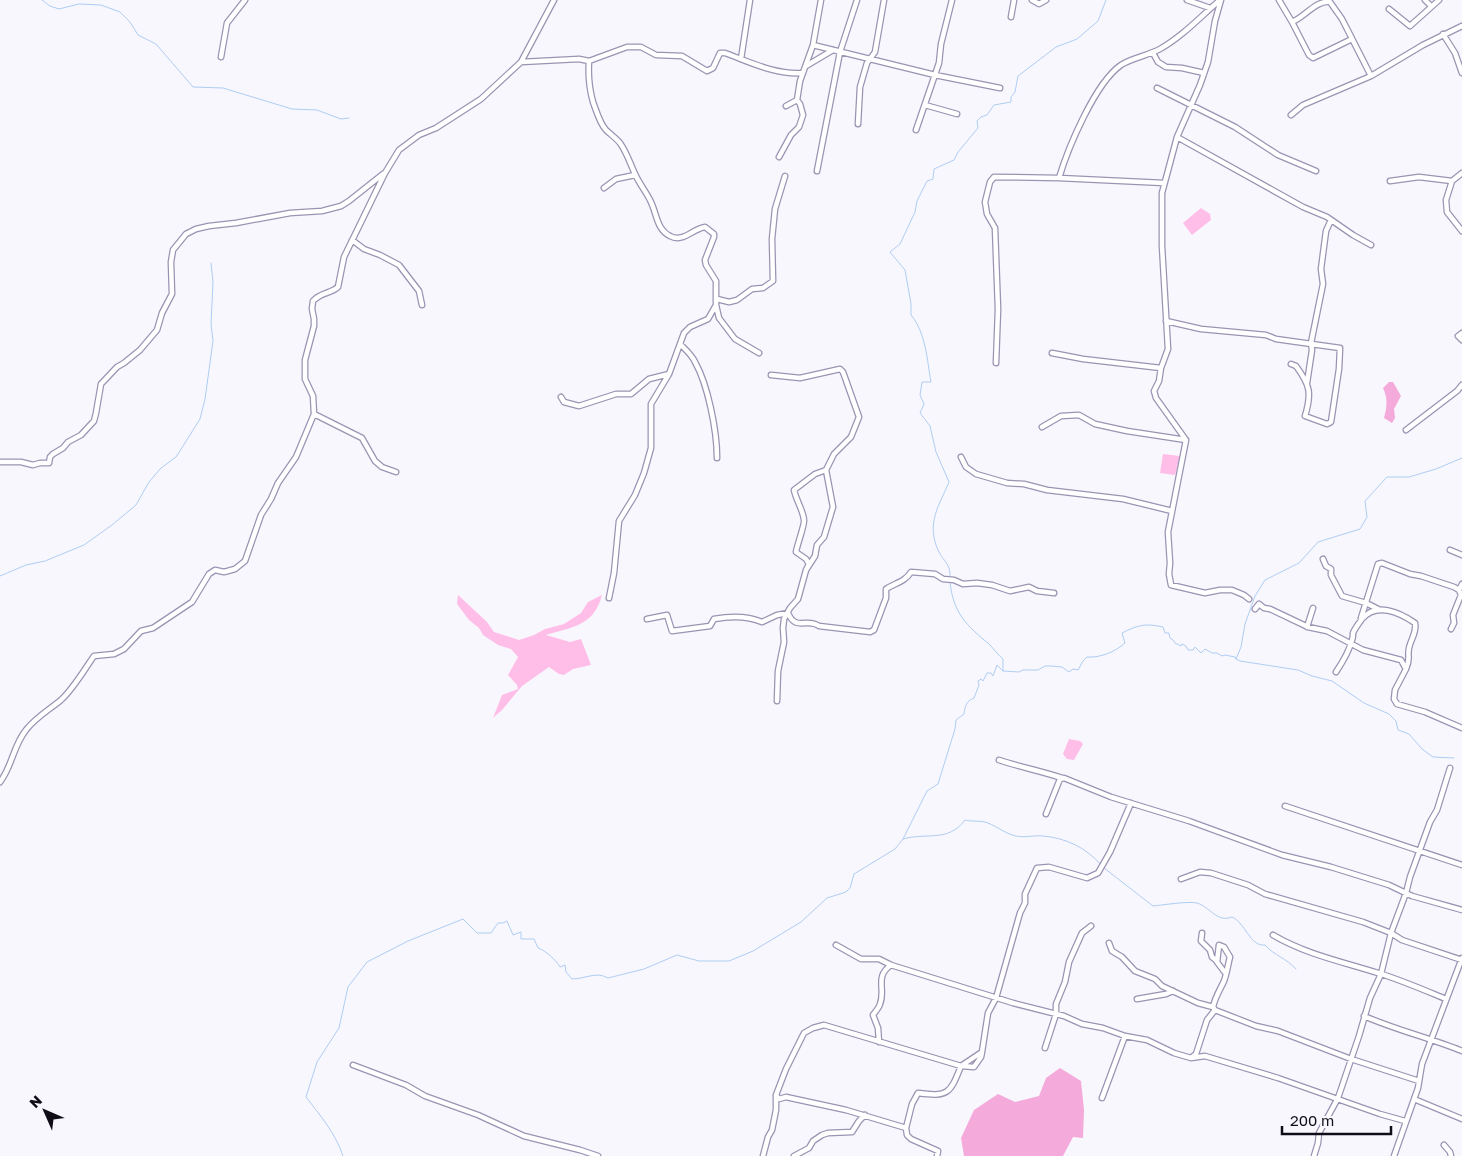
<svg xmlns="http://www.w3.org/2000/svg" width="1462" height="1156" font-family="'Golos Text',sans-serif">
<rect width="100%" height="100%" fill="#f9f7fe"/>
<path fill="#febee8" d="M1201,208L1210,214L1211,220L1192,235L1183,223Z
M1163,454L1180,456L1175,475L1160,473Z
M458,595L487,622L494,632L519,640L534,635L545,629L564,624L581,613L588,602L602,595C594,626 572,627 546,635L570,642L581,639L591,665L573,669L564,675L559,674L549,667L522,686L502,710L493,718L502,695L518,689L517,685L508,675L518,657L511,649L498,645L483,635L479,628L469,620L457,604Z
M1069,739L1080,741L1083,744L1074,760L1067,759L1063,754Z"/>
<path fill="#f4aadb" d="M1389,382H1393L1401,396L1394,409L1395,418L1392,423L1384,418C1387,406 1388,399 1383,388Z
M1060,1068L1081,1081L1084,1110L1083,1138L1073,1137L1063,1156H964L961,1138L974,1110L998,1094L1015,1102L1039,1096L1046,1078Z"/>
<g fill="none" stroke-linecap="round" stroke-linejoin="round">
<path stroke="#aecdf3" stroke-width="1" d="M42,0L50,6L59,9L79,4L101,5L120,12L130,22L138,35L156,44L193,87L223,88L292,109L317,110L341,119L349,118
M0,576L26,565L45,561L84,545L112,525L136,505L149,482L161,468L176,457L200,419L205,399L213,341L211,324L213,282L211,263
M950,578C951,563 944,563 938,550C926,523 939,506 949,482L936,452L930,426L920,413L924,404L920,395L922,382H931C927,360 926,333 911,315V304L905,270L890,252L900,244L915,212L917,201L927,181L933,179L934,169L954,160L958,152L978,128L977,121L981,117L987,115L994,105L1011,102V97L1015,92L1018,76L1056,47L1077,39L1098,21L1106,0
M950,582C953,613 967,626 989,644C994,649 998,655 1003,659V671
M1236,659L1241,647L1245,624L1255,596L1265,580L1299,563L1318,542L1360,529L1367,517L1365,501L1387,477H1409L1436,469L1462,458
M903,839C926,832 948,843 965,820C972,822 980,820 988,823C998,827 1006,834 1016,836C1025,838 1034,835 1043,836C1066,838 1087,848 1101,865
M1104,868L1153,906C1163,905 1188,901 1197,903C1210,907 1217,923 1232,917C1245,922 1250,947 1265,945C1275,956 1286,958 1296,969
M343,1156C336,1134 320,1115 306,1097L317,1062L339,1028L348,987L367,962L408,941L463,919L477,933H491L498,923H503L507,921L513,935L521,932V939H534L538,948C545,950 556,960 560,967L565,965L566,972L572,979C585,979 596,971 608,978L644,969L677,955L699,961H729L753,951L801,922L827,898L846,892L850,888L854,874L895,849L903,839L927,791L938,784L955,729L956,720L964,714C965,707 966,701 974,698L979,685L978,681L981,679L983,681L987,673H991L993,676L997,665L1003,671L1019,672L1023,670H1038L1045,666H1052L1062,667L1069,672L1073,669L1078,670L1083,661L1087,657C1100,658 1115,652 1125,643L1122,633C1138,625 1145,623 1163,627L1165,633H1169L1170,638L1173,640L1175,643L1181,646L1182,644L1186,646L1188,650H1193L1195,647L1201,653L1205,649L1212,653H1217L1222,656L1225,655L1235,657L1236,659L1240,661L1298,670L1312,676L1332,681L1364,703L1389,714L1396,721L1398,730L1409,734L1422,749L1433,757L1454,758"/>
<g stroke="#9b93b2" stroke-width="7">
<path id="street" d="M1032,0L1039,4L1046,0
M1187,0L1210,8
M1221,0L1215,21L1208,62L1200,85L1177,137L1162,193V246L1168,349L1161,368L1159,381L1154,391L1156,398L1186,440L1168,532L1170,563L1169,574L1171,585L1205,593L1220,590H1232L1244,595L1249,599
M1279,0L1292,22C1305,17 1316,0 1330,2L1342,19L1371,76
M1425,0L1431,6
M1389,9L1410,26L1439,0
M1011,17L1014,0
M1292,22L1309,55L1313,58L1352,39
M1443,34L1455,53L1462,73
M813,45L935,75L1000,88
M1153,53L1158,62L1166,67L1182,68L1204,73
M221,57L227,23L245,0
M741,59L750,0
M589,61C588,76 589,88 593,102C596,110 600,124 606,130C610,134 616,138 620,143C627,153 630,163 635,174C639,183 646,192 650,200C657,213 656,229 670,236C683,243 692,229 705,227L714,234V237L705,260L706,265L716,281V305L719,318L735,339L759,353
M521,62L554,0
M806,66L833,50
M1157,88L1235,127L1278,155L1316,171
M925,105L957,114
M786,106L797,100L800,81L813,45L821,0
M1291,115L1303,105L1371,76L1423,45L1462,26
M858,124L860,87L867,63L875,52L884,0
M916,130L939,63L941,44L952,0
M1177,137L1303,207L1327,217L1353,235L1371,245
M779,157L791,135L799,127L803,115L800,104L797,100
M817,171L840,52L857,0
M1462,173L1452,181L1446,200L1447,212L1462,231
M1059,178C1068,148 1095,83 1121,65C1129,59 1149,55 1160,49C1183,36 1200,17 1220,0
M1390,181L1419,177L1452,181
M604,188L616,179L635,175
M352,240L364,249L380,255L399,265L419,291L422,305
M717,299L729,302L737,300L752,289L763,288L773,281L772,239L775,209L785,176
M1166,321L1201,329L1266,335L1276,339L1340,348L1339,369L1331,422L1327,424L1305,416C1312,393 1310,385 1296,366L1291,364
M1462,333L1458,336L1462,340
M680,344C685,349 692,355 695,362C708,385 717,431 717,458
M1052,353L1083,359L1161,368
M996,363L998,309L995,228L987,214L985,202L990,182L994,177L1059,178L1164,183
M771,375L800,378L840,369L843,372L859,417L851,437L834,454L826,470L815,474L794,490C796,500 803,510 804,520C805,524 797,545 796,552L806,559L809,564L806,570
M1307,383L1312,350L1311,343L1323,284L1321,269L1326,231L1331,220
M561,397L564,402L579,406L616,394H631L649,379L669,374
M1042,427L1061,416L1079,415L1095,424L1127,431L1186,440
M1406,430L1457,391L1462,385
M961,457L966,467L976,474L1007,483L1024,484L1047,490L1123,499L1172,511
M0,462H21L33,465L40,463H49L50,457L53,454L63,448L68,442L81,435L94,421L96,413L101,384L117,367L124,363L140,350L157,330L162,313L172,294L171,262L173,250L186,234L196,229L209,226L236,223L290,213L322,211L341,206L349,201L383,174
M396,472L382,467L375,461L362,438L314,414L313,396L305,379V360L314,326V319L312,309L313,301C321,292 330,294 338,287L344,257L385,173L399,150L419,135L436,128L481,99L521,62L579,59L589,61L627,47H641L656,55L682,56L707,71L713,68L720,53H725C750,62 775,75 803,73
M1450,550L1462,555
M1323,559L1326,566L1331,569V575L1342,596L1366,603L1378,609
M609,598L614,573L619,521L635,495L644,473L651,448V404L669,374L684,333L690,327L708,319L716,305
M1255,609L1259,604L1264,608L1270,609L1308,627L1327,631L1363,650L1401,660L1406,669L1395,690L1394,699L1397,704L1425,712L1462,728
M1361,618L1378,564L1382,563L1410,574L1421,576L1454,587L1459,590
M647,619L667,615L672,631L710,626L714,619C730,616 748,616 762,622L777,615L788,613C796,632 807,617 819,626L870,632L874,630L886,598V589C895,583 905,582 911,572L935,574L943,579L954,580L963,584L977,583L992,585L1010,591L1029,587L1037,591L1054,593
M1307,627L1313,608
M1451,629L1454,623L1453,615L1461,595L1459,590L1462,584
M1336,672C1342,663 1349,652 1352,640C1353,638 1353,635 1353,633C1355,628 1359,623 1362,619C1376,602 1399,612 1415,623C1417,633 1411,638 1409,648C1407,658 1411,657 1406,669
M777,701L778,671L784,642L783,628L784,619L790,608L798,599L806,570L815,556L817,545L824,537L833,507L826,470
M999,760C1020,767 1041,771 1062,778
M0,782C12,767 13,746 26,730C36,717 49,710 61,700C74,688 84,670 94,656L114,654L124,649L141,631L153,628L192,602L209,574L215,570L224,572L235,569L245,561L261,515L271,499L278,483L296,457L314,414
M1285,806L1462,865
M1046,814L1060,779L1064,778L1111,797L1189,821L1282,855L1331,867L1389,885L1412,896L1462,910
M1181,879L1200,872L1211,873L1248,885L1265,894L1363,922L1391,933L1402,940L1462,960
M1202,933L1201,941L1210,950L1212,957L1217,961
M1273,935C1305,954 1343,962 1378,973C1401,980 1424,990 1446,999
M1109,943L1112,951L1122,957L1135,971L1155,979L1162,986L1198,1003L1213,1007L1215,1010L1256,1026L1278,1031L1351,1059L1419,1081
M836,945L861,959H879L891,965L1013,1003L1064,1016L1082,1024L1103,1028L1125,1036L1147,1040L1174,1053L1191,1058L1205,1056L1278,1078L1380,1114L1405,1121
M1137,999L1166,994L1173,991
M1213,1007C1215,997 1220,990 1224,981C1227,973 1228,964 1230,957L1224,947L1219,945L1217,962L1226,974
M1364,1016C1396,1030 1430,1038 1462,1051
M879,1042L878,1028L873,1015C875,1012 879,1008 880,1004C886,989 874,977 891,965
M1045,1048L1056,1014V1004L1065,982L1069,962L1082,933L1091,926
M1192,1057L1196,1054L1207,1020L1215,1010
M353,1065L406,1085L425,1096L478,1115L524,1136L580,1150L598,1156
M776,1095L779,1099L786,1097L846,1110L906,1128L907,1135L911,1139L938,1151L937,1156
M1102,1098L1125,1036
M1414,1099L1462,1119
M906,1128L912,1104L918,1093C948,1097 950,1094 961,1066L974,1067L981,1057L982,1052
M1444,1145L1450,1152L1451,1156
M763,1156L768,1137L772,1130L776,1110V1095L786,1069L804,1033L813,1028L824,1025L961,1066L982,1052L988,1013L996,998L1020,913L1025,903V894L1037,868L1049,867L1087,878L1098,873L1110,852L1131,803
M794,1156L809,1148L813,1141L822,1135L828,1133L852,1132L859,1121L865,1115
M1314,1156L1318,1143L1319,1133L1338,1098L1359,1036L1370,998L1381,974L1391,933L1406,893L1410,877L1430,822L1437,810L1450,768
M1394,1156L1418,1088L1422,1064L1462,958"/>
</g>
<use href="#street" stroke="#fff" stroke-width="4.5"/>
</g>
<g transform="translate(45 1111) rotate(315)" stroke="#f9f7fe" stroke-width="4" paint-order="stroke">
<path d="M0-4L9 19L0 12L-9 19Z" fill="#100d18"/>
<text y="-8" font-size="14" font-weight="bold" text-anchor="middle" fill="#100d18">N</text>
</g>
<path d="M1282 1126v8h109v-8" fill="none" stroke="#100d18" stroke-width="2.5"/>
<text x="1290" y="1126" font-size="15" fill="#100d18" stroke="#f9f7fe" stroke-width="4" paint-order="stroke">200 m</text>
</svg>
